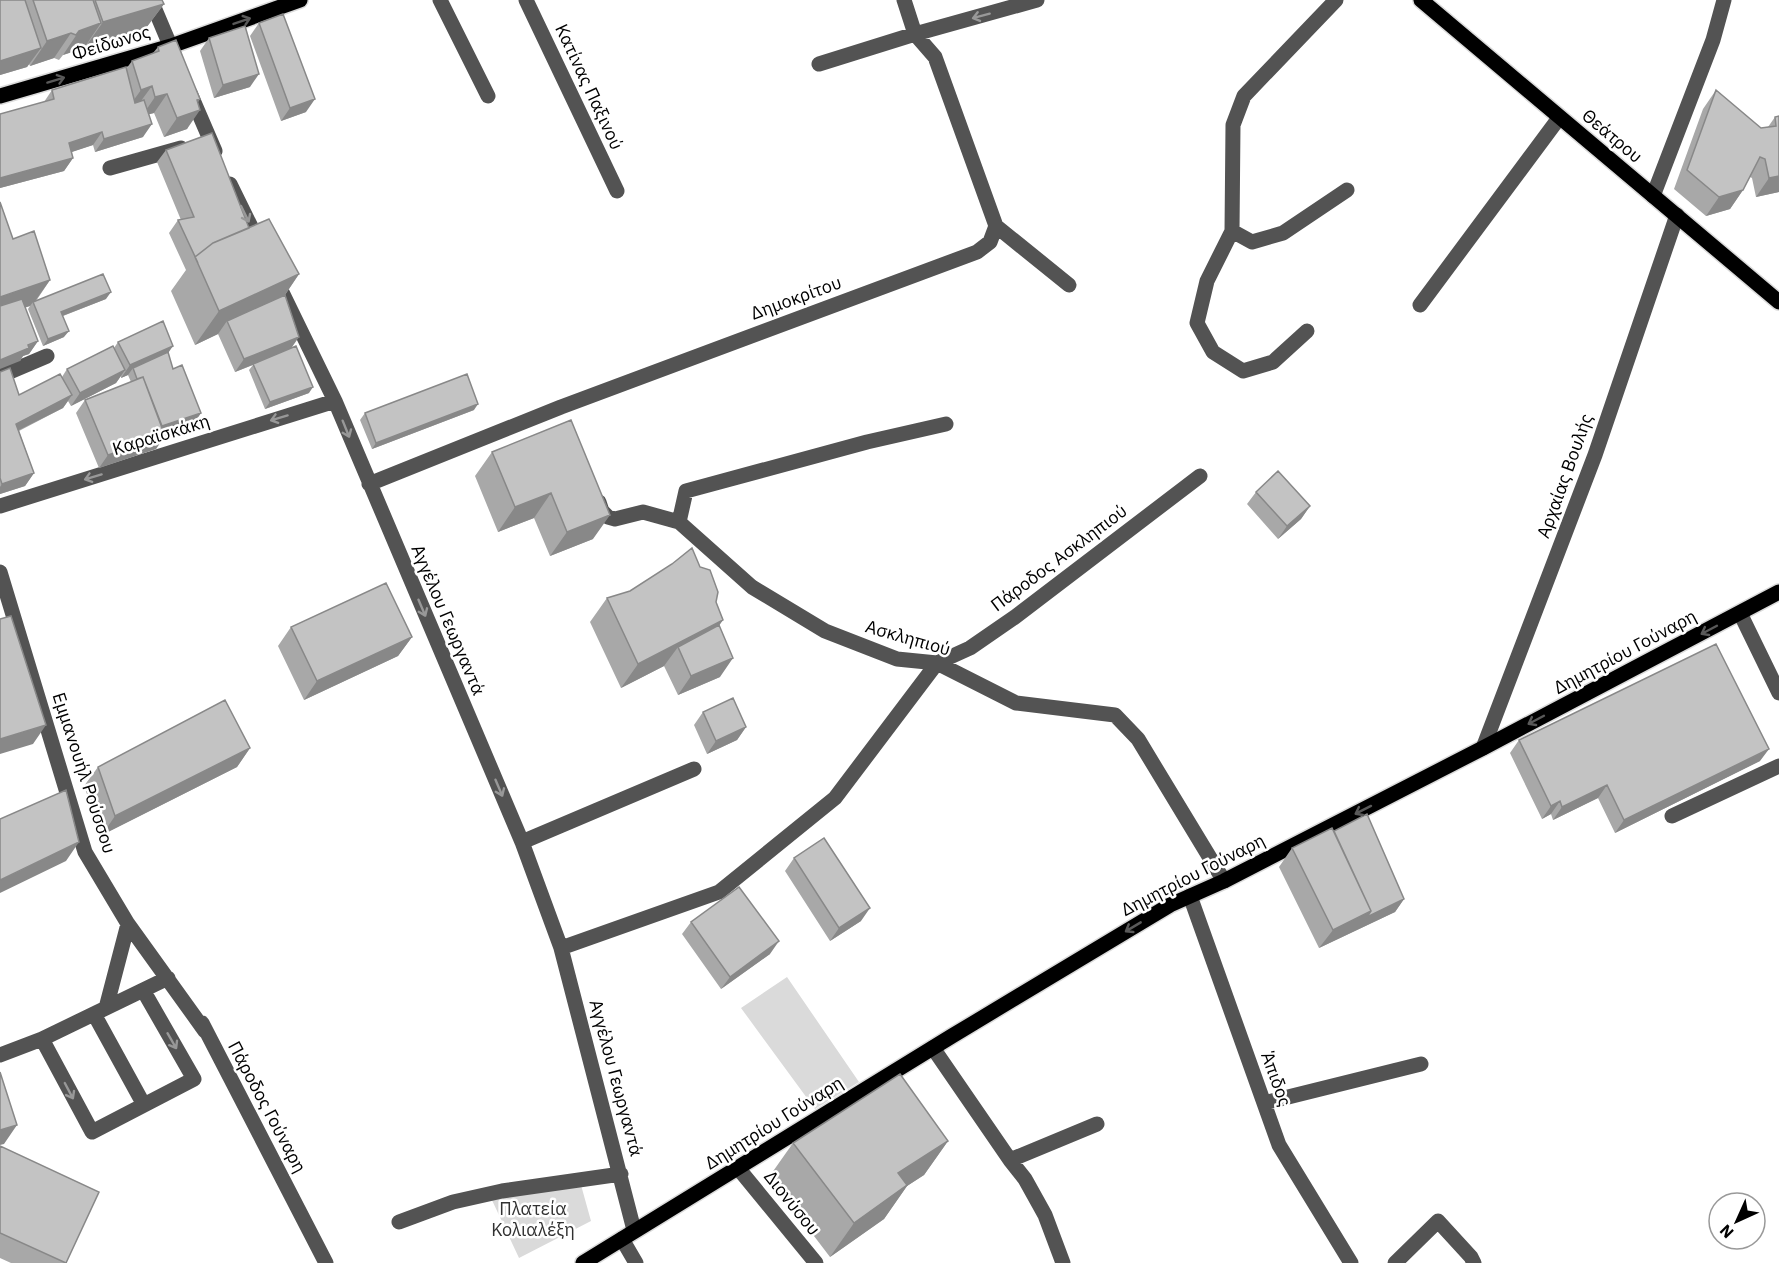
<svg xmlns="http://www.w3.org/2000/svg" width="1779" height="1263" font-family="'IBM Plex Sans',sans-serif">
<rect width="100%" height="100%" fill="#fff"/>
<path fill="#dadada" d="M787,977L859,1082L815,1109L741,1008Z
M581,1185L591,1221L519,1258L491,1198Z"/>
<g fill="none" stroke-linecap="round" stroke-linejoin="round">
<g stroke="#dbdbdb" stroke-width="18">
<path id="major" d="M1421,0L1779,302
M0,96L171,46L300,0
M583,1263L952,1036L1170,905L1224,881L1483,748L1779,592"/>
</g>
<path stroke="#535353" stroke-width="15" d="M151,0L175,57
M440,0L488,96
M526,0L617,191
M819,64L915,34L1037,0
M190,93L215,151
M110,168L181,148
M230,184L259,243
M1653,196L1713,40L1724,0
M996,226L1069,285
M1232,231L1252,242L1283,233L1347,190
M278,284L335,401L522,842L561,948L634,1230
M1420,305L1559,118
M1307,331L1273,362L1243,371L1213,352L1197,323L1207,281L1232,231L1233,125L1244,96L1336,0
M0,376L47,356
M369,484L561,407L977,252L990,242L996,226L935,57L915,34L904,0
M599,502L602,511L608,517L615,519L643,512L679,522L752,587L825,631L897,659L937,663L1016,703L1115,715L1138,739L1224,881
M0,506L335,401
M679,522L686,491L867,442L946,424
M0,572L85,852L128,924L205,1031
M1740,613L1779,693
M1483,748L1595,455L1677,215
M1672,816L1779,766
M522,842L694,769
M1190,896L1279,1145L1351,1263
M561,948L719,892L835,798L937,663L970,648L1015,617L1200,476
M106,1008L168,978
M94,1014L144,1105
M202,1023L326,1263
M42,1039L92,1132L194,1079L143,990
M933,1048L1010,1160L1097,1124
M0,1055L42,1039L106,1008L128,924
M1264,1103L1421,1064
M1010,1160L1025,1179L1045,1215L1063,1263
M738,1168L816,1263
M399,1222L453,1202L502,1191L621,1174
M622,1239L636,1263
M1395,1263L1438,1221L1471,1257L1474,1263"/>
<use href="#major" stroke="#000" stroke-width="15"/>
</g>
<path fill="#a8a8a8" d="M0,0H162L164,4L146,28L86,46H85L84,48L63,55L59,60L54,58L30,66L29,64L27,67L0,75Z
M259,23L306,112L281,121L250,36Z
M209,38L250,87L214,98L200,51Z
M158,47L200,99L198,102L187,129L164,137L154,113L149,114L143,137L95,152L93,145L71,152L73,158L64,171L0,188V114L44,102L52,90L126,69L132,61L153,53Z
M1716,90L1761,128L1768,127L1775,117L1779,116V192L1756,197L1752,178L1750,177L1743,190L1730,209L1706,216L1674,189L1703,109Z
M166,150L299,274L285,295L292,348L309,393L265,409L249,370L253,365L235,372L218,334L195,345L171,291L186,270L169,233L178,220H181L157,162Z
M13,239L50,280L36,301L106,299L63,316L64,337L43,346L28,309L30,306L25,307L38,341L29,354L23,356L20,361Z
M118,342L168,352L173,369L201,413L196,420L163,431L156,449L99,468L76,413L85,400L131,382L128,375L121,378V376L116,383L71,406L68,401L63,408L19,431L34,473L25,486L0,494V372L19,395L62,377L67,369L114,348Z
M474,410L372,449L360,420L365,413Z
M571,420L593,539L550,556L534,518L498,532L475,476L492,452Z
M1256,492L1310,506L1301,519L1278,539L1247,504Z
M607,598L716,602L723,620L719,625L720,677L678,695L664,666L621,688L590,622Z
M291,627L412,637L398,656L304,700L278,646Z
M703,712L746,727L737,740L707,754L694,725Z
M1519,740L1760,761L1615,833L1598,798L1553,820L1551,814L1542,819L1510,753Z
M250,748L237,767L102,835L84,786L98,767Z
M1292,848L1404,899L1395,912L1319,948L1279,867Z
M794,858L861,921L830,941L785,871Z
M691,922L770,954L721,989L682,934Z
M948,1141L924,1175L907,1186L884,1219L830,1257L769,1177L793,1143Z
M0,1146L66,1263H11L0,1258Z"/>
<path fill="#888" d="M164,4L146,28L86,46L103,22Z
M101,23L84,48L63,55L79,31Z
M71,33L54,58L30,66L47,41Z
M41,48L27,67L0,75V61Z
M259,74L250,87L214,98L223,85Z
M152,86L138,105L128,108L141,90Z
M167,94L154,113L142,116L155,97Z
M200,99L189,114L200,110L187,129L164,137L177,118L197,100Z
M315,99L306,112L281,121L290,108Z
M152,124L143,137L95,152L104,139Z
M102,132L93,145L60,156L69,143Z
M73,158L64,171L0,188V178Z
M1779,176V192L1756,197L1769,178Z
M1743,190L1730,209L1706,216L1719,197Z
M299,274L276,308L227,321L218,334L195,345L219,311Z
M50,280L33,304V302L30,306L0,316V297Z
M111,292L106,299L57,318L61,312Z
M69,331L64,337L43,346L48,339Z
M299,337L290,350L235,372L244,359Z
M38,341L29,354L23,356L20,361L0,369V360Z
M173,346L164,359L133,368L128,375L121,378L130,365Z
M125,370L116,383L71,406L80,393Z
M313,387L309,393L265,409L270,402Z
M72,395L63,408L7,436L16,424Z
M478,404L474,410L372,449L376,443Z
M201,413L196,420L151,435L156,428Z
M165,436L156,449L99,468L108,455Z
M34,473L25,486L0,494V487L2,484Z
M551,493L534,518L498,532L515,507Z
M1310,506L1301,519L1278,539L1287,526Z
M610,515L593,539L550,556L567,532Z
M723,620L706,644L678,647L664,666L621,688L638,664Z
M412,637L398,656L304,700L317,681Z
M733,658L720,677L678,695L691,676Z
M46,725L33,744L0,754V739Z
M746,727L737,740L707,754L716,741Z
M250,748L237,767L102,835L115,816Z
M1769,749L1760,761L1615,833L1624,820Z
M1607,785L1598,798L1553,820L1562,807Z
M1560,801L1551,814L1542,819L1551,806Z
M79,842L66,861L0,893V880Z
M1404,899L1395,912L1319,948L1333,930L1371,911Z
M870,908L861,921L830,941L839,928Z
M779,941L770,954L721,989L730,977Z
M17,1125L4,1144L0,1145V1130Z
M948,1141L924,1175L907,1186L884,1219L830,1257L854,1223L898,1173Z"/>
<path fill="#c3c3c3" stroke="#888" stroke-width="1.5" d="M0,0H25L41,48L0,61Z
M33,0H93L101,23L79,31L76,35L71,33L47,41Z
M95,0H162L164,4L103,22Z
M283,14L315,99L290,108L259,23Z
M245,26L259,74L223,85L209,38Z
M176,40L200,99L197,100L200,110L177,118L167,94L155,97L152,86L141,90L132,61L159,51L158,47Z
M126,67L135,103L144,100L152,124L104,139L102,132L69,143L73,158L0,178V114L54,99L52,90Z
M1716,90L1761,128L1776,126L1775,117L1779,116V176L1769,178L1765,159L1760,157L1743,190L1719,197L1687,170Z
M212,133L249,228L213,243L195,257L198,263L178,220L194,217L166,150Z
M0,202L13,239L34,231L50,280L0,297Z
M269,219L299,274L219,311L195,257L213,243Z
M103,274L111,292L61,312L69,331L48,339L33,302Z
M285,295L299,337L244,359L227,321Z
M22,299L38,341L28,345L29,348L0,360V306Z
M163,321L173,346L130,365L118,342Z
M113,346L125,370L80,393L67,369Z
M296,346L313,387L270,402L253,364Z
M168,352L173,369L182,365L201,413L162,426L143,377L137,379L133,368Z
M10,368L19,395L60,374L72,395L16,424L34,473L2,484L0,478V372Z
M467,374L478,404L376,443L365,413Z
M143,377L165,436L108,455L85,400Z
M571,420L610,515L567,532L551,493L515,507L492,452Z
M1278,471L1310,506L1287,526L1256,492Z
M692,548L700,567L710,570L718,592L716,602L723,620L638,664L607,598L630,591L672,564Z
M386,583L412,637L317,681L291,627Z
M11,616L46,725L0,739V619Z
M719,625L733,658L691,676L678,647Z
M1716,644L1769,749L1624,820L1607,785L1562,807L1560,801L1551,806L1519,740Z
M733,698L746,727L716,741L703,712Z
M225,700L250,748L115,816L98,767Z
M66,790L79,842L0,880V819Z
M1367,814L1404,899L1367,917L1371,911L1334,831Z
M1332,828L1371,911L1333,930L1292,848Z
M824,838L870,908L839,928L794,858Z
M739,887L779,941L730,977L691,922Z
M0,1072L17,1125L0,1130Z
M900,1074L948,1141L898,1173L907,1185L854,1223L793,1143Z
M0,1146L99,1192L66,1263L0,1233Z"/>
<defs><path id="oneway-shaft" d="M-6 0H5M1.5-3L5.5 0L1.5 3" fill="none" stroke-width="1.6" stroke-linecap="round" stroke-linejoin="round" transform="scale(1.5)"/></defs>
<g stroke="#989898">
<use href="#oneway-shaft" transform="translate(981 16) rotate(165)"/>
<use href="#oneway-shaft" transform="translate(245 214) rotate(64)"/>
<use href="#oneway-shaft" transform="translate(279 418) rotate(163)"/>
<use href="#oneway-shaft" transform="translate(346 429) rotate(68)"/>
<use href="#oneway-shaft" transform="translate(93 477) rotate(163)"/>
<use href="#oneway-shaft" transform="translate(422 608) rotate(67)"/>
<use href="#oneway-shaft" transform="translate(499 788) rotate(67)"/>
<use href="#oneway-shaft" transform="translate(172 1041) rotate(60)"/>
<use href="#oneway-shaft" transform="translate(69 1091) rotate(62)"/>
</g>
<g stroke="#595959">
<use href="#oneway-shaft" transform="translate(242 21) rotate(-19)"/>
<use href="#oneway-shaft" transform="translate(56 80) rotate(-17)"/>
<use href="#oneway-shaft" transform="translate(1709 630) rotate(152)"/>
<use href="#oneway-shaft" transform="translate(1536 720) rotate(152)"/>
<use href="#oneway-shaft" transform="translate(1363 810) rotate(153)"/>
<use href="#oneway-shaft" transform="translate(1133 927) rotate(149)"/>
</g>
<g text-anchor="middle" stroke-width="5" stroke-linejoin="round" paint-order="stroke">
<g font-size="18" fill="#000" stroke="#fff">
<text transform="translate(111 43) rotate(-17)" y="6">Φείδωνος</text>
<text transform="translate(589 87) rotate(65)" y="6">Κατίνας Παξινού</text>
<text transform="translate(1612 136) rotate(40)" y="6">Θεάτρου</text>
<text transform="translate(796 298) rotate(-20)" y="6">Δημοκρίτου</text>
<text transform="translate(161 435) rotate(-17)" y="6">Καραϊσκάκη</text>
<text transform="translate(1565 476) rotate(-70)" y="6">Αρχαίας Βουλής</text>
<text transform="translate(1059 558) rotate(-37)" y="6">Πάροδος Ασκληπιού</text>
<text transform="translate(448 620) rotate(67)" y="6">Αγγέλου Γεωργαντά</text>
<text transform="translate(908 638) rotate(16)" y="6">Ασκληπιού</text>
<text transform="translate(1625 652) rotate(-28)" y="6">Δημητρίου Γούναρη</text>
<text transform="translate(84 773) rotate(72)" y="6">Εμμανουήλ Ρούσσου</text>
<text transform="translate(1193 875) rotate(-27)" y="6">Δημητρίου Γούναρη</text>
<text transform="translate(616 1078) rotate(75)" y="6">Αγγέλου Γεωργαντά</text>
<text transform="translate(1276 1079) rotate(70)" y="6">Άπιδος</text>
<text transform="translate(267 1107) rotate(62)" y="6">Πάροδος Γούναρη</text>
<text transform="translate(774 1123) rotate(-32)" y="6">Δημητρίου Γούναρη</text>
<text transform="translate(792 1203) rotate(51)" y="6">Διονύσου</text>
</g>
<g font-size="18" fill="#313131" stroke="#fff">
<text x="533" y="1215">Πλατεία<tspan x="533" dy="21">Κολιαλέξη</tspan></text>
</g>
</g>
<g transform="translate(1737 1221) rotate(225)"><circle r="28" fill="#ffffff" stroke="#999999" stroke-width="1.5"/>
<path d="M0-4.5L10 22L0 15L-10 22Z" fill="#000000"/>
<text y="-9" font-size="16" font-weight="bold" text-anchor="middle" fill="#000000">N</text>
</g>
</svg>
